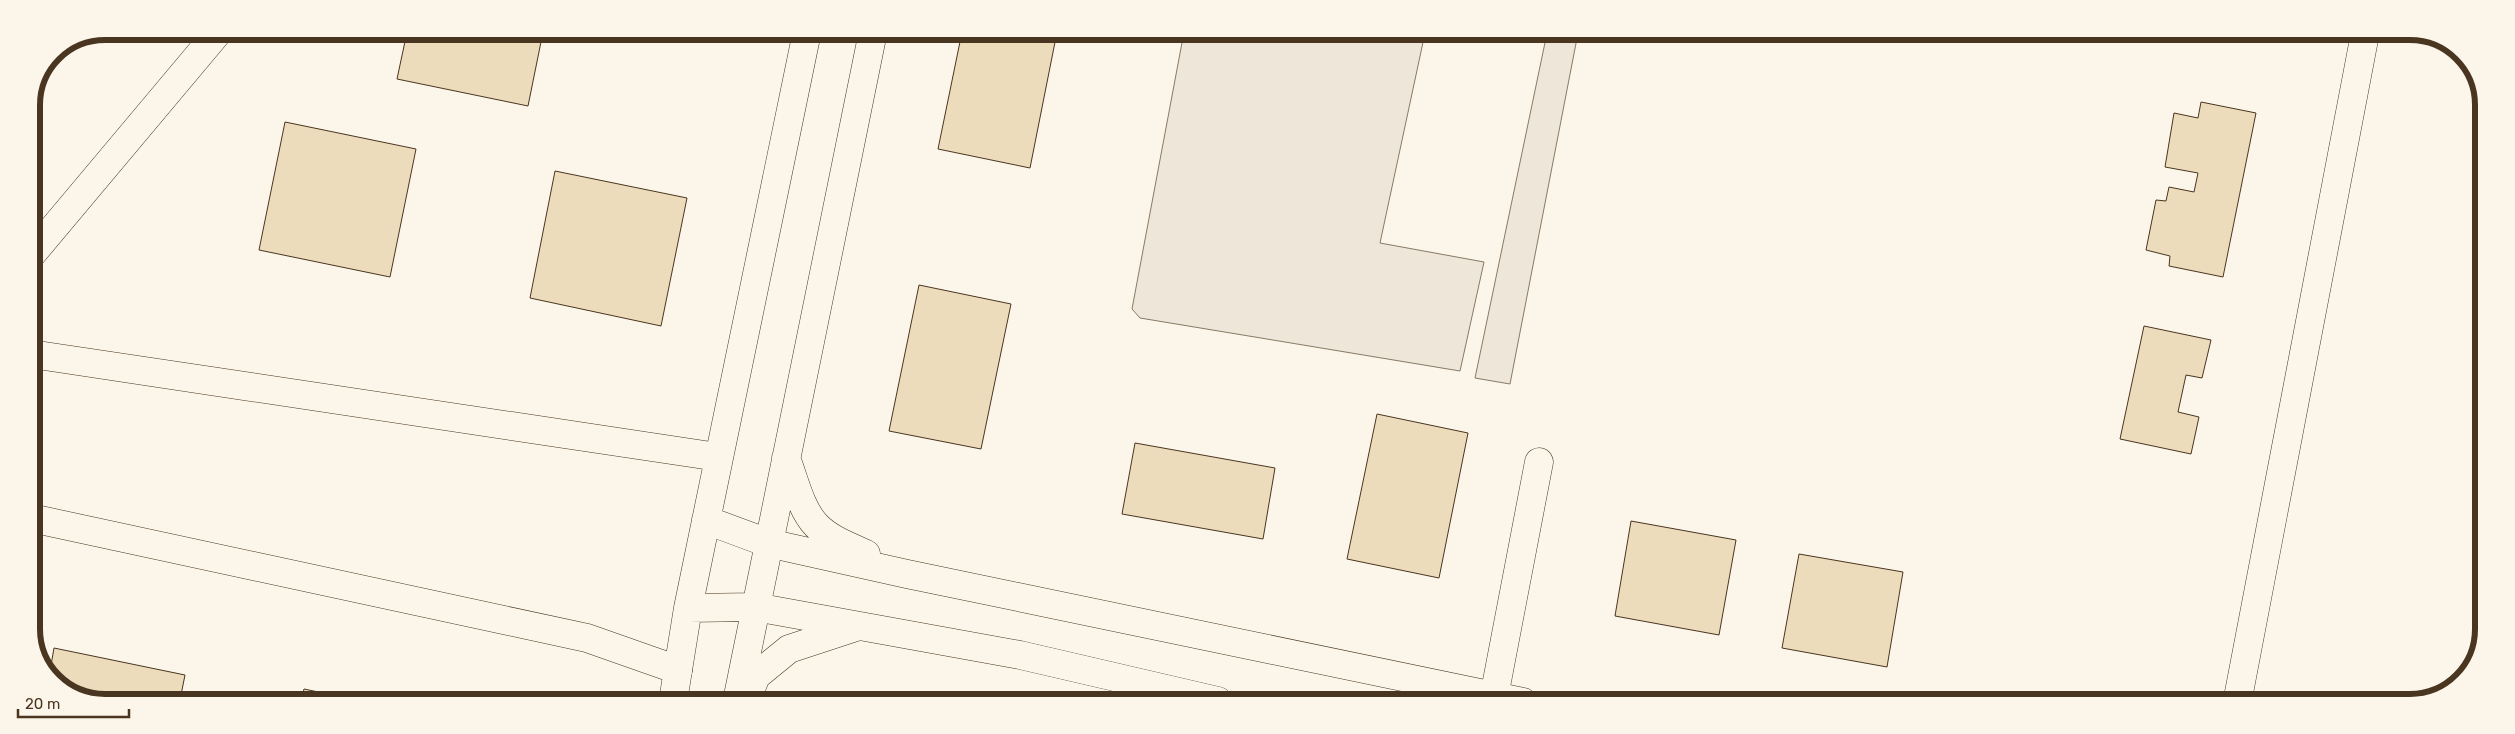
<svg xmlns="http://www.w3.org/2000/svg" width="2515" height="734" font-family="Rubik,sans-serif">
<style>
.green{fill:#ede6d9;stroke:#887966}
.building{fill:#ecdcbc;stroke:#4a3520}
.lines{fill:none;stroke-linecap:round;stroke-linejoin:round}
.minor-casing{stroke:#4a3520;stroke-width:29}
.major-casing{stroke:#4a3520;stroke-width:29}
.minor{stroke:#fbf6e9;stroke-width:28}
.major{stroke:#fbf6e9;stroke-width:28}
.rim{fill:none;stroke:#4a3520;stroke-width:6}
</style>
<rect width="100%" height="100%" fill="#fbf6e9"/>
<path class="green" d="M1184,32L1425,33L1380,243L1484,262L1460,371L1140,318L1132,309Z
M1547,33H1578L1510,384L1475,378Z"/>
<path class="building" d="M407,32H543L528,106L397,79Z
M962,32H1057L1030,168L938,149Z
M2201,102L2256,113L2223,277L2169,266L2170,256L2146,250L2156,200L2166,201L2169,187L2194,192L2198,173L2165,167L2174,113L2198,118Z
M285,122L416,149L390,277L259,250Z
M555,171L687,198L661,326L530,298Z
M919,285L1011,304L981,449L889,431Z
M2144,326L2211,340L2202,378L2186,375L2178,412L2199,417L2191,454L2120,439Z
M1377,414L1468,433L1439,578L1347,559Z
M1135,443L1275,468L1263,539L1122,514Z
M1631,521L1736,540L1719,635L1615,616Z
M1799,554L1903,572L1887,667L1782,648Z
M54,648L185,675L180,700H86L49,677Z
M304,689L362,701H301Z"/>
<g class="lines">
<g class="minor-casing">
<path id="minor" d="M31,255L219,31
M31,354L718,457
M31,518L587,638L678,670
M1493,702L1539,462
M2237,703L2365,34"/>
</g>
<g class="major-casing">
<path id="major" d="M786,458C794,478 800,508 816,525C829,539 849,546 866,554
M706,520L768,543L907,574L1523,702
M688,608L755,607L1020,655L1218,701
M673,701L688,608L807,32
M737,701L873,32
M746,701L756,676L789,649L856,627"/>
</g>
<use href="#minor" class="minor"/>
<use href="#major" class="major"/>
</g>
<path d="M0 0H2515V734H0ZM105 40H2410A65 65 0 0 1 2475 105V629A65 65 0 0 1 2410 694H105A65 65 0 0 1 40 629V105A65 65 0 0 1 105 40Z" fill="#fbf6e9" fill-rule="evenodd"/>
<path class="rim" d="M105 40H2410A65 65 0 0 1 2475 105V629A65 65 0 0 1 2410 694H105A65 65 0 0 1 40 629V105A65 65 0 0 1 105 40Z"/>
<path d="M18 709v8h111v-8" fill="none" stroke="#4a3520" stroke-width="2.5"/>
<text x="25" y="709" font-size="15" fill="#4a3520" stroke="#fbf6e9" stroke-width="4" paint-order="stroke">20 m</text>
</svg>
